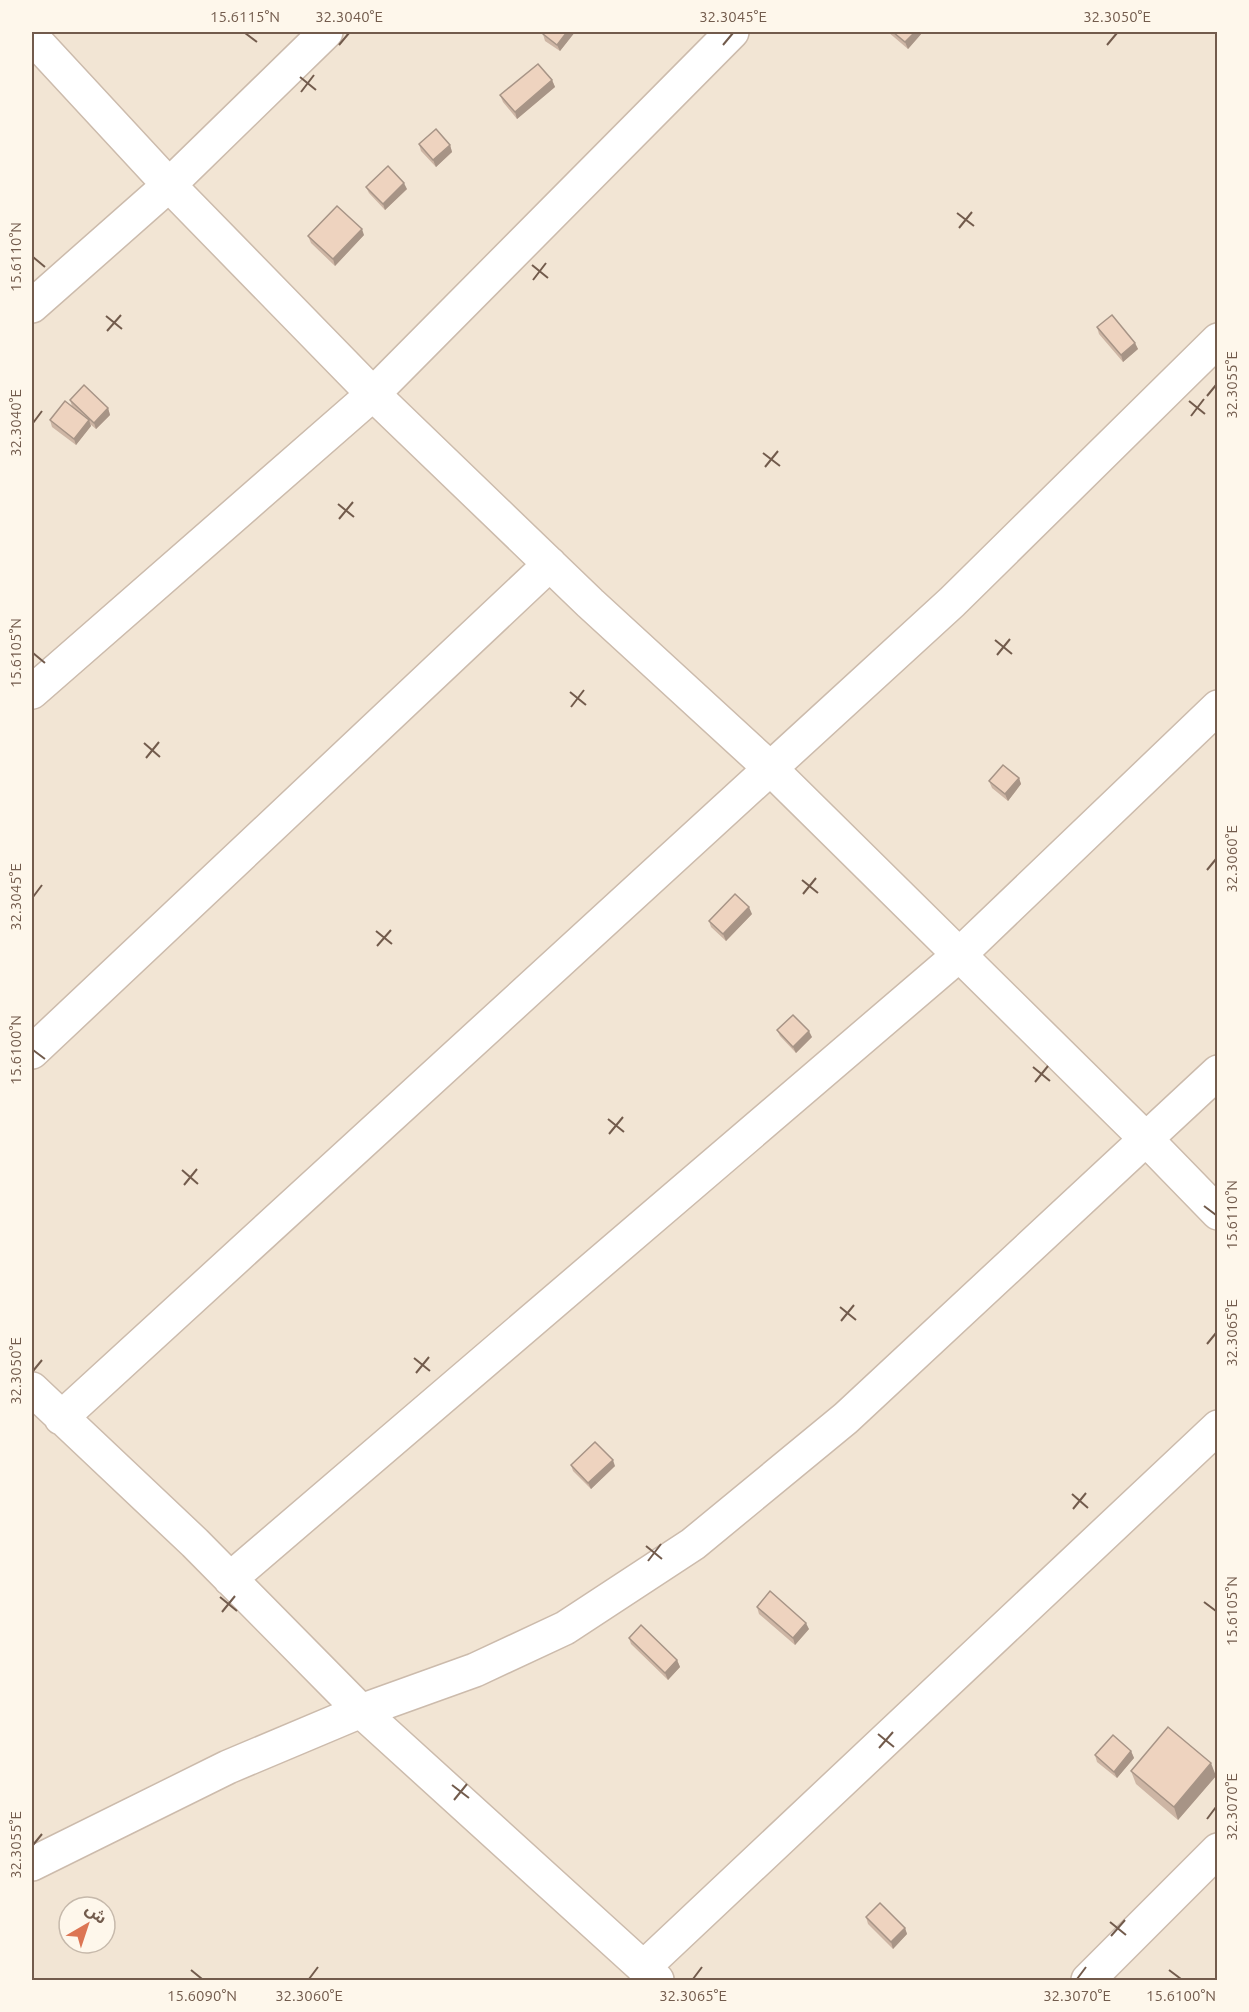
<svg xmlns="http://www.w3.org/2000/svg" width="1249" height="2012" font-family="Ubuntu,'Noto Sans Arabic',sans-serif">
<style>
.residential{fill:#f2e5d4;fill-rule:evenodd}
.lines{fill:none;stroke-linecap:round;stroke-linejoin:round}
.street-casing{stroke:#ccbbac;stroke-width:36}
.street{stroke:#fff;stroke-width:33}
.wall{fill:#cdb5a4}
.shaded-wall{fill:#a79486}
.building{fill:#eed3bf;stroke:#a79486;stroke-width:1.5}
.ticks{fill:none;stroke:#725b4c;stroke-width:2}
.neatline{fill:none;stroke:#725b4c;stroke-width:2}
.ticks-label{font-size:15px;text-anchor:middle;fill:#725b4c}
</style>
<rect width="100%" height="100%" fill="#fbf3e5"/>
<path class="residential" d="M32,32H1217V1980H32ZM69,1907H105V1943H69Z"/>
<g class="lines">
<g class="street-casing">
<path id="street" d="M32,37L169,185L373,394L590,603L772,770L1146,1139L1218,1213
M32,306L169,185L326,32
M32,692L373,394L732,32
M32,1052L550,564
M32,1389L195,1543L361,1711L657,1980
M61,1418L952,602L1218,340
M230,1579L959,955L1218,707
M32,1864L228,1767L361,1711L475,1670L565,1628L693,1544L846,1418L1218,1072
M643,1968L1218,1427
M1088,1980L1218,1850"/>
</g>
<use href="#street" class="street"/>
</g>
<path class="wall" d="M575,32L560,51L545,41L543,34Z
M888,32H922V33L908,49Z
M552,80L555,87L517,119L503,102L500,95Z
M419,144L450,145L452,152L436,167L421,151Z
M366,187L407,189L385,210L369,193Z
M364,235L335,266L311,243L308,236Z
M1097,327L1135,343L1138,349L1123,362L1099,334Z
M70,400L108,408L110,415L96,429L90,424L91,426L76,445L52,427L50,420L76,410L72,406Z
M1019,778L1021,784L1008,801L992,788L989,781Z
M752,914L726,941L711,927L709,921Z
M777,1030L812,1037L796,1053L780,1036Z
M571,1465L615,1466L591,1489L573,1471Z
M757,1607L809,1629L795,1645L759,1614Z
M629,1638L677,1660L680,1667L668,1680L631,1644Z
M1131,1751L1134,1758L1117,1778L1097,1762L1095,1755Z
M1131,1771L1216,1776L1178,1820L1136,1784Z
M866,1917L905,1928L907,1934L893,1949L868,1924Z"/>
<path class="shaded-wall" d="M567,32H575L560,51L557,45Z
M915,32H922V33L908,49L905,42Z
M552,80L555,87L517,119L515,112Z
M450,145L452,152L436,167L433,160Z
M404,183L407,189L385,210L383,204Z
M362,229L364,235L335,266L333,259Z
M1135,343L1138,349L1123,362L1121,355Z
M108,408L110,415L96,429L94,423Z
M89,420L91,426L76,445L74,439Z
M1019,778L1021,784L1008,801L1005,794Z
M749,907L752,914L726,941L723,934Z
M809,1031L812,1037L796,1053L793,1047Z
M613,1460L615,1466L591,1489L588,1483Z
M806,1623L809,1629L795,1645L793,1638Z
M677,1660L680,1667L668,1680L665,1673Z
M1131,1751L1134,1758L1117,1778L1114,1772Z
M1211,1763L1216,1776L1178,1820L1174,1807Z
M905,1928L907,1934L893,1949L891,1942Z"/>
<path class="building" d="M545,32H567L557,45L543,34Z
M893,32H915L905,42Z
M538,64L552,80L515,112L500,95Z
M436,129L450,145L433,160L419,144Z
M388,166L404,183L383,204L366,187Z
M337,206L362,229L333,259L308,236Z
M1112,315L1135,343L1121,355L1097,327Z
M84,385L108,408L94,423L70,400Z
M65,401L89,420L74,439L50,420Z
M1003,765L1019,778L1005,794L989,781Z
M735,894L749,907L723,934L709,921Z
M793,1015L809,1031L793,1047L777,1030Z
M595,1442L613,1460L588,1483L571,1465Z
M770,1591L806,1623L793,1638L757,1607Z
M641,1625L677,1660L665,1673L629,1638Z
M1168,1727L1211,1763L1174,1807L1131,1771Z
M1113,1735L1131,1751L1114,1772L1095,1755Z
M880,1903L905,1928L891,1942L866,1917Z"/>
<path class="ticks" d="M245,33L257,42M339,45L349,33M723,45L733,33M1107,45L1117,33M300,77L316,90M301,92L314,75M957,213L974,226M959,228L972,212M33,257L45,267M532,265L548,278M533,280L546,263M106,316L122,329M107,331L121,315M1207,396L1216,385M1189,401L1205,414M1191,416L1204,399M33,423L42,411M763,453L780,466M765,467L778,451M338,504L354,517M339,519L353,502M995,640L1012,654M33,653L45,663M997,655L1010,639M570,692L586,705M571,707L584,690M144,743L160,757M146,758L159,742M1207,870L1216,859M802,880L818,893M803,894L816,878M33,897L42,885M376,931L392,944M377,946L391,930M33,1050L45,1059M1033,1067L1050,1081M1035,1082L1048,1066M608,1119L624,1132M609,1134L623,1117M182,1170L198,1184M184,1185L197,1169M1204,1206L1216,1215M840,1307L856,1320M841,1321L854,1305M1207,1344L1216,1333M414,1358L430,1371M33,1371L42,1360M416,1373L429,1357M1072,1494L1088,1508M1073,1509L1086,1493M646,1546L662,1559M648,1561L661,1544M220,1597L237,1611M1204,1602L1216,1611M222,1612L235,1596M878,1734L894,1747M879,1748L893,1732M452,1785L469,1798M454,1800L467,1784M1207,1819L1216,1807M33,1845L42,1834M1110,1922L1126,1935M1111,1936L1125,1920M191,1970L202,1979M1169,1970L1181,1979M309,1979L318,1967M693,1979L702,1967M1077,1979L1086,1967"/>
<rect width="1249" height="2012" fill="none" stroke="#fef7eb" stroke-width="66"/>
<g transform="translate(87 1925) rotate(39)"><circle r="28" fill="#fef7eb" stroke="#c6b9ab" stroke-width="1.5"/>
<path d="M0-4.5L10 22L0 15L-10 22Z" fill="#dc7553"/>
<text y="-9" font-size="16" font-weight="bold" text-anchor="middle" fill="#725b4c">ش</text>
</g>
<rect x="33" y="33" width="1183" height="1946" class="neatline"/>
<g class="ticks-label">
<text x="245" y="22">15.6115°N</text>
<text x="349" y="22">32.3040°E</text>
<text x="733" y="22">32.3045°E</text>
<text x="1117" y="22">32.3050°E</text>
<text transform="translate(16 257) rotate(-90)" y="5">15.6110°N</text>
<text transform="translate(1232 385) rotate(-90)" y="5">32.3055°E</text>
<text transform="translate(16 423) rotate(-90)" y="5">32.3040°E</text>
<text transform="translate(16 653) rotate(-90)" y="5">15.6105°N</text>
<text transform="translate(1232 859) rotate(-90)" y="5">32.3060°E</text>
<text transform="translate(16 897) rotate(-90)" y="5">32.3045°E</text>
<text transform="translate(16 1050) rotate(-90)" y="5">15.6100°N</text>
<text transform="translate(1232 1215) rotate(-90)" y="5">15.6110°N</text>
<text transform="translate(1232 1333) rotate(-90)" y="5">32.3065°E</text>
<text transform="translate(16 1371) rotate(-90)" y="5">32.3050°E</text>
<text transform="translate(1232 1611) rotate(-90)" y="5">15.6105°N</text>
<text transform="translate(1232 1807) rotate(-90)" y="5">32.3070°E</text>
<text transform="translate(16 1845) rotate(-90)" y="5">32.3055°E</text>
<text x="202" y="2001">15.6090°N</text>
<text x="309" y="2001">32.3060°E</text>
<text x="693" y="2001">32.3065°E</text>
<text x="1077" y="2001">32.3070°E</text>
<text x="1181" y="2001">15.6100°N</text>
</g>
</svg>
